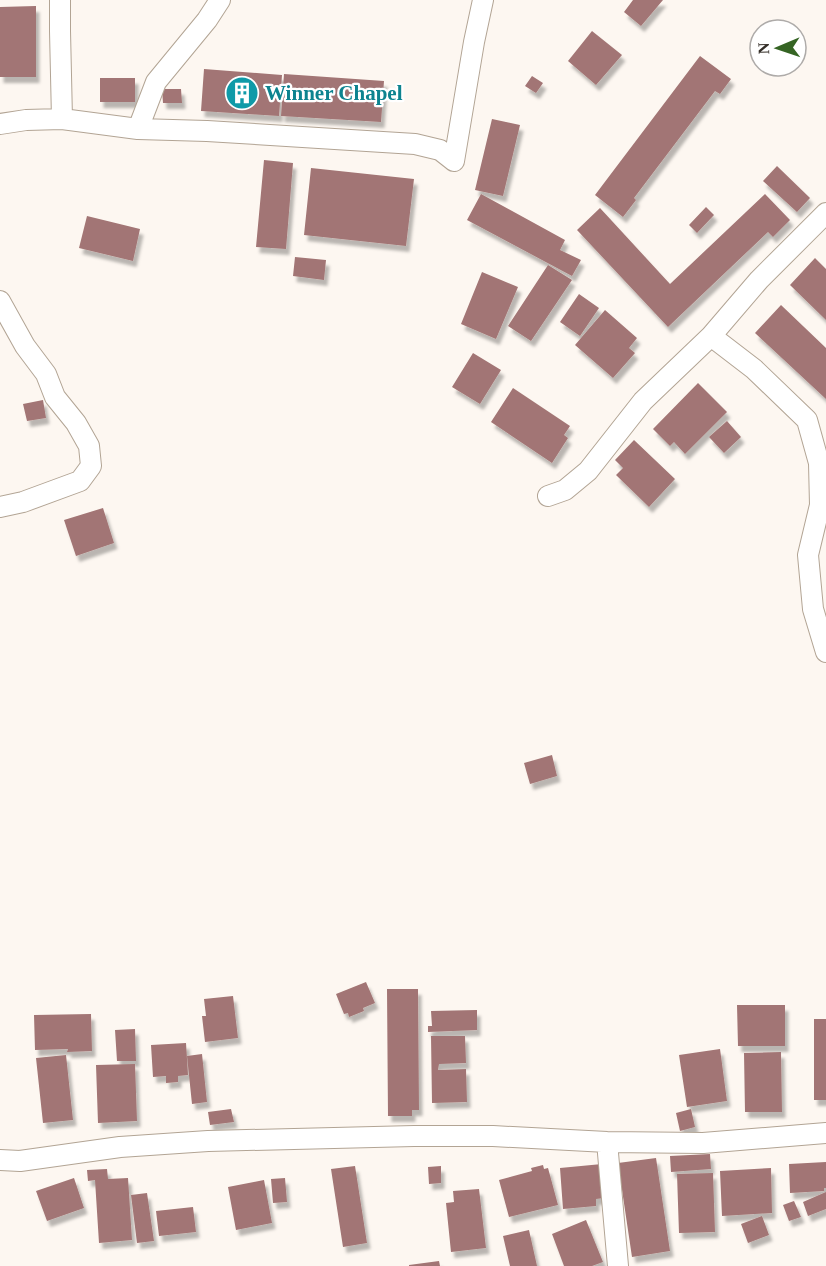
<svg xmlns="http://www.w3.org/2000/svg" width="826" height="1266" font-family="Georgia,serif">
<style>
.building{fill:#a27574;filter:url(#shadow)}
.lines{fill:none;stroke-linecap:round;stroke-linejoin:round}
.street-casing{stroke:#b2a494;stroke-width:22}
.street{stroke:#fff;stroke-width:20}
.labels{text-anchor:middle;stroke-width:4.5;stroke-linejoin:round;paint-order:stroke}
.culture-label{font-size:21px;font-weight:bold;fill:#0d838f;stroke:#fff;text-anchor:start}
</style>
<defs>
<filter id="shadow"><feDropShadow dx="3.5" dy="6" stdDeviation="1.5" flood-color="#0004"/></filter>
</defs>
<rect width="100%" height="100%" fill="#fdf7f1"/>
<path class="building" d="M633,0H663L641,26L624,12Z
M36,6V77H0V7Z
M592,31L622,55L596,85L568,61Z
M700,56L731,79L720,94L715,91L634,198L636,200L623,217L595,195Z
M204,69L282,75L279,116L201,111Z
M284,74L384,81L381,122L281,116Z
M532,76L543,83L536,93L525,86Z
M100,78H135V102H100Z
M162,89H181L182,103H163Z
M492,119L520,125L503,196L475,190Z
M264,160L293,163L286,249L256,247Z
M777,166L810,198L797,212L763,181Z
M311,168L414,179L406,246L304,235Z
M481,194L565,240L560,250L581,260L572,276L467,220Z
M765,194L790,220L773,237L768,232L668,327L577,230L600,208L670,284Z
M706,207L714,215L697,233L689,225Z
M87,216L140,229L133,261L79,248Z
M295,257L326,260L324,280L293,276Z
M815,258L826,269V320L790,285Z
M548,265L572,280L531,341L508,326Z
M482,272L518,287L496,339L461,324Z
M579,294L599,308L580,336L560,322Z
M781,305L826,348V399L755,333Z
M605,310L637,338L629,348L635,353L613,378L575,345Z
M473,353L501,370L480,404L452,387Z
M698,383L727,412L685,454L674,442L670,446L653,429Z
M513,388L570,426L564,435L568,438L552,463L491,422Z
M43,400L46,418L27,421L23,404Z
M727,421L741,437L724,453L709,437Z
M634,440L675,479L649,507L616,475L623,468L615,460Z
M103,508L114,543L76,556L64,520Z
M552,755L557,776L530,784L524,763Z
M366,982L375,1003L363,1008L364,1011L349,1017L348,1013L344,1014L336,994Z
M387,989H418L419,1110H412V1116H388Z
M233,996L238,1038L205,1042L202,1016H206L204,999Z
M737,1005H785V1046H738Z
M477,1010V1030L428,1032V1026H432L431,1011Z
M91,1014L92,1051L67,1052L68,1049L35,1050L34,1015Z
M814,1019H826V1100H814Z
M135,1029L136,1061H117L115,1030Z
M431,1036H465L466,1063L439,1064L438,1070L466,1069L467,1102L432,1103Z
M186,1043L188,1075L178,1076V1082L166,1083V1076L153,1077L151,1045Z
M720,1049L727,1101L687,1107L679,1055Z
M781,1052L782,1112H745L744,1053Z
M202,1054L207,1102L192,1104L187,1056Z
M66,1055L73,1120L43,1123L36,1058Z
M135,1064L137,1121L98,1123L96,1065Z
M231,1109L234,1122L210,1125L208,1112Z
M691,1109L695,1127L680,1131L676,1113Z
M710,1154L711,1169L671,1172L670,1156Z
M656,1158L670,1251L632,1257L618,1163Z
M826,1162V1188H824V1191L790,1193L789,1164Z
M602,1164L604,1198L596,1199V1206L563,1209L560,1168Z
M543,1165L544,1169L548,1168L558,1205L509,1217L499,1180L532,1171L531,1168Z
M355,1166L367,1243L343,1247L331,1169Z
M441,1166V1183L429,1184L428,1167Z
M771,1168L772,1213L722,1216L720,1171Z
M107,1169L108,1179L128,1178L132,1240L99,1243L95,1180L88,1181L87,1170Z
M713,1173L715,1232L679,1233L677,1174Z
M74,1178L84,1208L47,1221L36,1191Z
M285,1178L287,1202L273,1203L271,1179Z
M264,1180L272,1223L236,1230L228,1187Z
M479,1189L486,1248L451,1252L446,1203L454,1202L453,1191Z
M826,1192V1209L808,1216L803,1202Z
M147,1193L154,1241L137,1243L131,1195Z
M794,1201L801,1217L789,1221L783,1205Z
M193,1207L196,1232L159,1236L156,1211Z
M762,1216L769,1235L748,1243L741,1224Z
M586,1220L603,1262L592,1266H564L552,1234Z
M529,1230L537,1266H510L503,1236Z
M439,1261L440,1266H409V1265Z"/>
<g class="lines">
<g class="street-casing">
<path id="street" d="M60,0V31L62,119
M0,124L26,120L62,119L138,129L207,131L415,144L440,150L454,161
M138,129L156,82L207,20L220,0
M454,161L474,42L483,0
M0,301L25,346L46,374L55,397L76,423L89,446L91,466L80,481L23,502L0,507
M711,336L754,369L807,420L819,463L820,505L808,555L813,609L826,652
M548,496L565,490L588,471L643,401L711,336L759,280L826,213
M607,1142L618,1266
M0,1160L20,1161L120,1147L208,1141L414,1136H493L607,1142L703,1143L826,1133"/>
</g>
<use href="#street" class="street"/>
</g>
<defs>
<g id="building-disc" transform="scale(1.725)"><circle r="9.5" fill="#0f9aa8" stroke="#fff"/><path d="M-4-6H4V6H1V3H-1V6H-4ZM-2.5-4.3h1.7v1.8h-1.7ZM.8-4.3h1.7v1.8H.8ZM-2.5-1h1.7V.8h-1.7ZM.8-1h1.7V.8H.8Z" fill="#fff"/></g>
</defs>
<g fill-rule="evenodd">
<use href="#building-disc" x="242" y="93"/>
</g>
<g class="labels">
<g class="culture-label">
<text x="265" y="100">Winner Chapel</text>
</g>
</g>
<g transform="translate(778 48) rotate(268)"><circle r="28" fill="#ffffff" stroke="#aeaba9" stroke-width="1.5"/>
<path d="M0-4.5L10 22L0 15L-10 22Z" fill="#356423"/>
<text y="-9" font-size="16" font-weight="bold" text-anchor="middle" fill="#342e28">N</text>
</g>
</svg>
